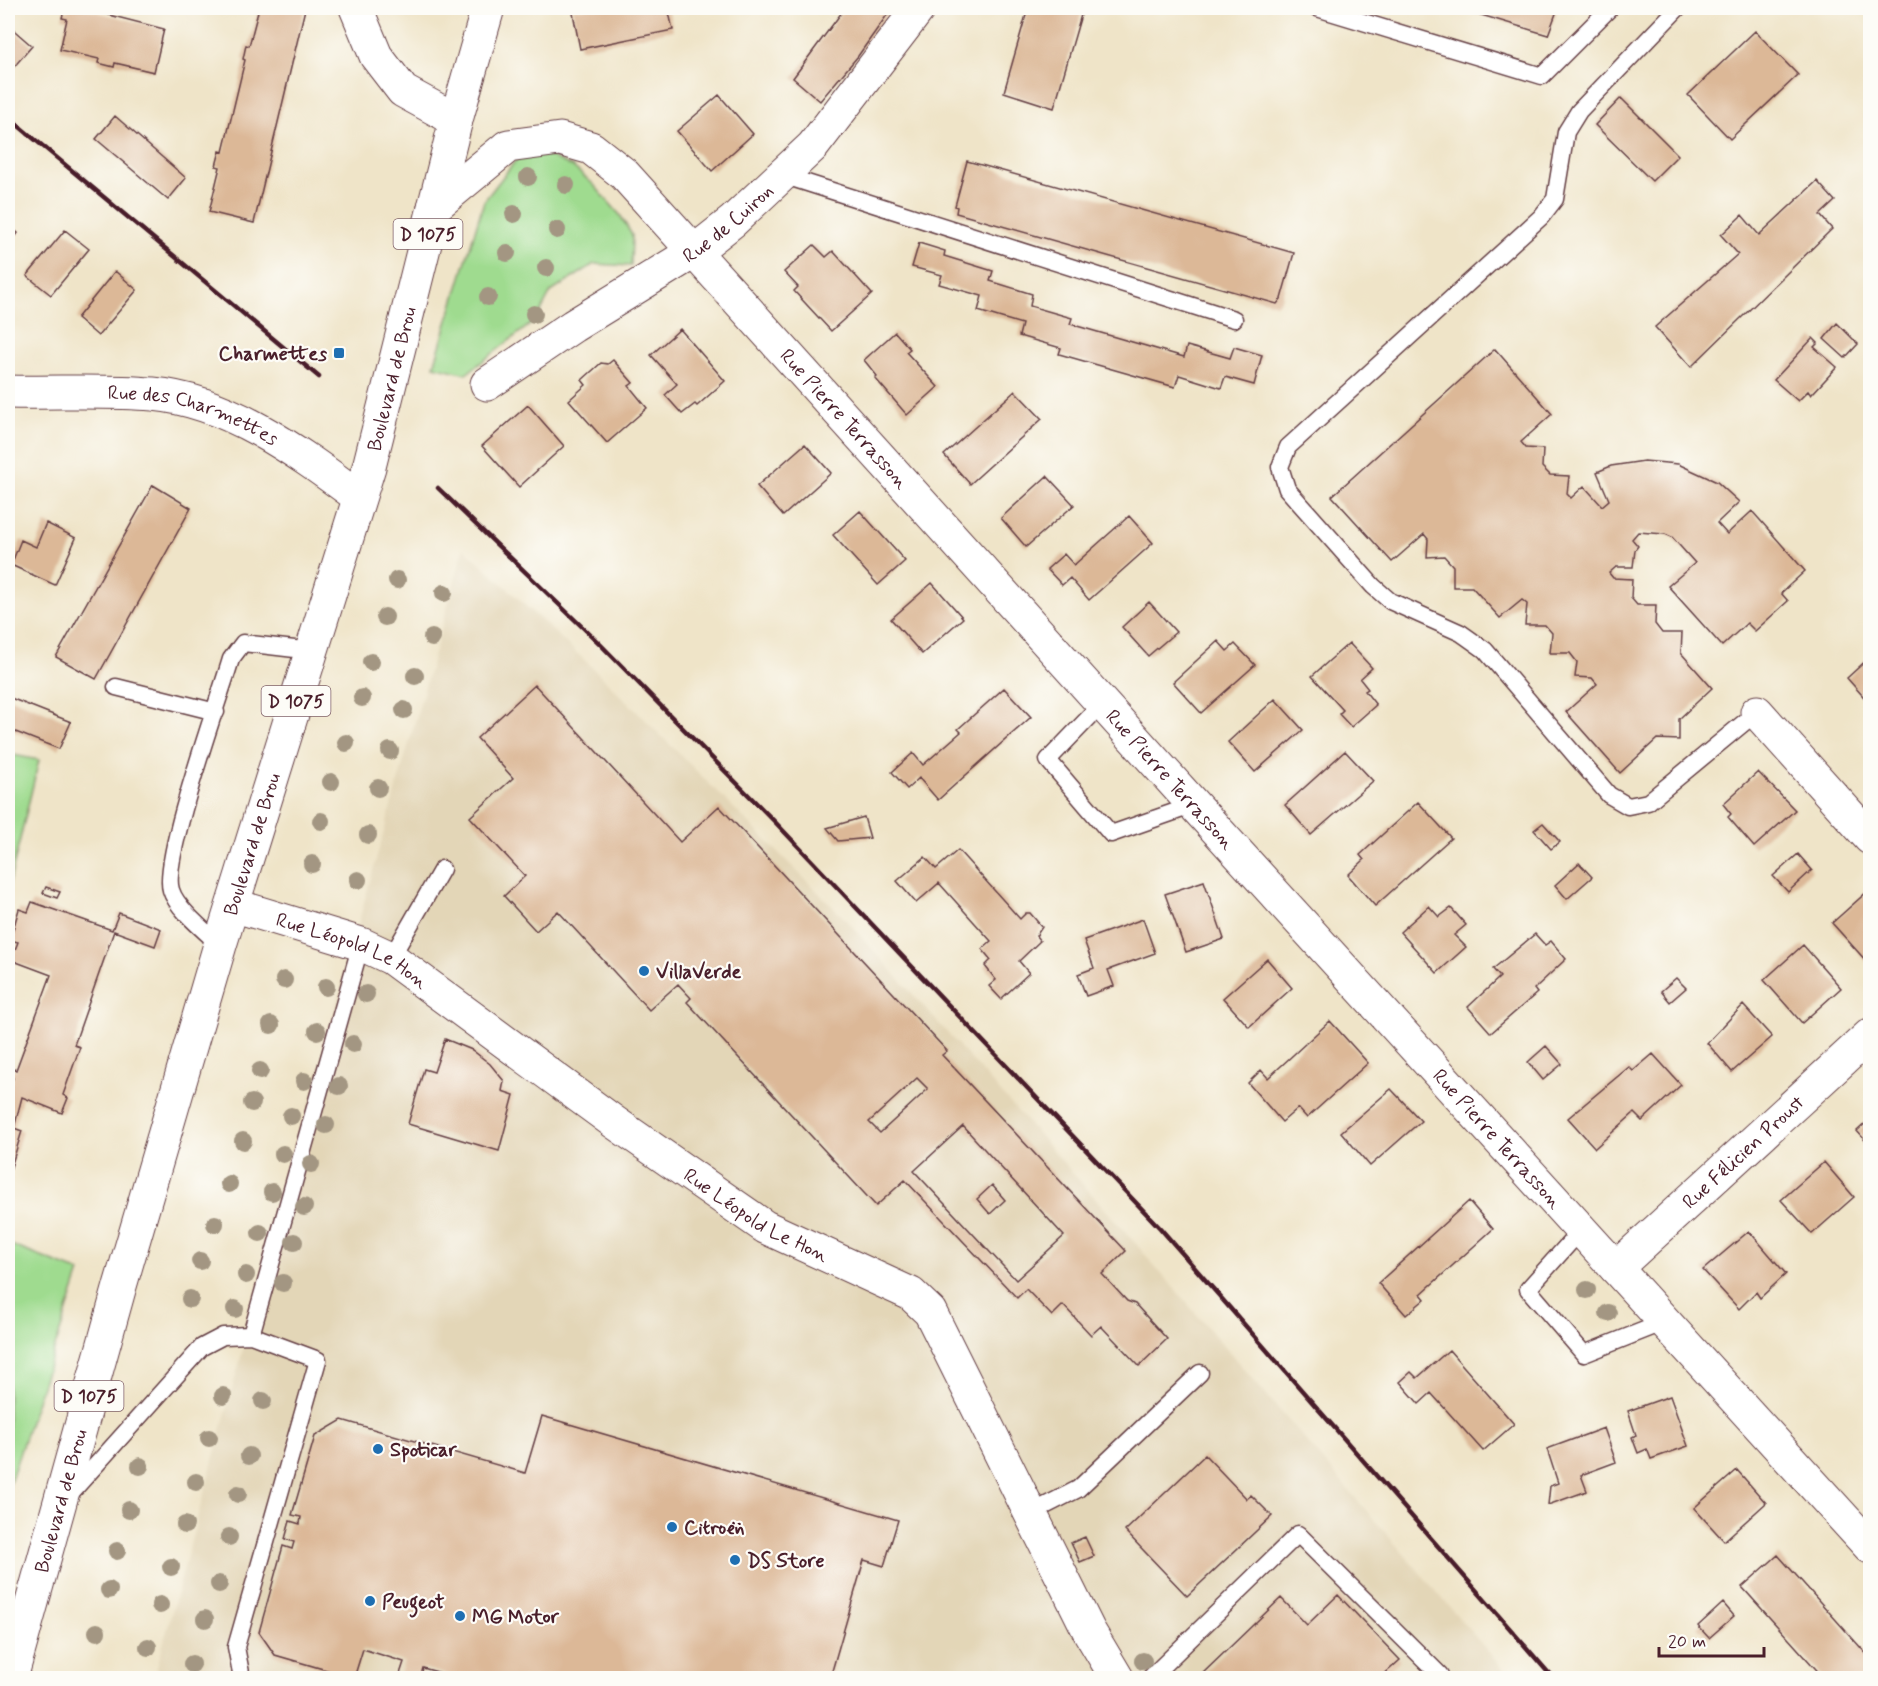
<svg xmlns="http://www.w3.org/2000/svg" width="1878" height="1686" font-family="Mynerve,sans-serif">
<style>
.built{fill:#e3d6b7}
.green{fill:#9fdb8f;stroke:#747d5d;stroke-width:1.5}
.building{fill:#dcb897;fill-rule:evenodd}
.lines{fill:none;stroke-linecap:round;stroke-linejoin:round}
.service-casing{stroke:#633d43;stroke-width:19}
.minor-casing{stroke:#633d43;stroke-width:35}
.primary-casing{stroke:#633d43;stroke-width:35}
.service{stroke:#fff;stroke-width:16}
.minor{stroke:#fff;stroke-width:33}
.primary{stroke:#fff;stroke-width:33}
.rail{stroke:#4a1f2b;stroke-width:4.5}
.tree{fill:#a39682}
.poi-dot{fill:#1f6fb2;stroke:#fdfcf7;stroke-width:2}
.labels{text-anchor:middle;stroke-width:4.5;stroke-linejoin:round;paint-order:stroke}
.shield{fill:#fdfcf7;stroke:#806168;stroke-width:1.5}
.shield-label{font-size:18px;font-weight:bold;fill:#4a1f2b}
.street-label{font-size:20px;fill:#4a1f2b;stroke:#fdfcf7}
.poi-label{font-size:20px;font-weight:bold;fill:#4a1f2b;stroke:#fdfcf7;text-anchor:start}
</style>
<rect width="100%" height="100%" fill="#fdfcf7"/>
<filter id="ink" filterUnits="userSpaceOnUse"><feTurbulence type="fractalNoise" baseFrequency=".0167" numOctaves="2"/><feDisplacementMap in="SourceGraphic" scale="12" xChannelSelector="R" yChannelSelector="G"/><feConvolveMatrix kernelMatrix="1 2 1 2 8 2 1 2 1" color-interpolation-filters="sRGB"/></filter>
<filter id="wash" filterUnits="userSpaceOnUse"><feTurbulence type="fractalNoise" baseFrequency=".008" numOctaves="4" result="noise"/><feDisplacementMap in="SourceGraphic" scale="24" xChannelSelector="R" yChannelSelector="G"/><feGaussianBlur stdDeviation="1.35" result="paint"/><feColorMatrix in="noise" values="0 0 0 0 0 0 0 0 0 0 0 0 0 0 0 0 0 1.4 0 .05"/><feComposite in="paint" operator="in"/></filter>
<g filter="url(#wash)">
<rect width="100%" height="100%" fill="#efe4c8"/>
<path class="built" d="M464,548L595,670L850,924L1129,1236L1511,1678H154L365,899Z"/>
<path class="green" d="M543,153L573,167L593,184L620,215L632,235L631,266L594,264L551,292L536,320L466,374L434,366L484,201L516,160Z
M8,754L39,760L8,889Z
M8,1244L80,1272L8,1488Z"/>
<g id="blocks">
<path class="building" d="M69,8H82L164,29L154,72L115,63L114,67L98,63L99,59L60,50L67,19L62,18L64,10L68,11Z
M259,8L305,9L254,223L209,212L220,167L216,166L220,151L223,152L245,60L243,59L246,45L249,46Z
M572,8H668L673,30L580,49Z
M845,8H892L858,56L820,101L793,78Z
M1028,8H1083L1054,108L1004,92Z
M1458,8H1558L1548,35Z
M8,25L32,46L12,69L8,65Z
M1755,31L1798,75L1730,139L1688,95Z
M719,95L753,134L712,171L677,131Z
M1621,98L1678,155L1652,181L1595,125Z
M115,116L186,178L168,200L96,139Z
M967,161L1294,253L1281,299L1277,304L956,213L957,207L955,206Z
M1817,181L1835,201L1820,215L1832,229L1691,367L1655,327L1738,254L1721,235L1742,215L1759,235Z
M8,224L18,233L8,246Z
M65,230L89,249L51,295L27,276Z
M919,243L945,251L944,256L993,271L990,281L1032,294L1030,306L1072,318L1070,324L1184,357L1187,346L1230,358L1234,347L1262,355L1254,385L1225,377L1221,388L1179,375L1175,387L1059,354L1061,348L1019,336L1022,324L978,311L982,296L939,284L942,275L912,267Z
M814,245L826,257L833,251L872,294L831,331L794,291L798,287L784,272Z
M115,271L137,290L98,336L77,318Z
M1837,323L1858,344L1845,358L1824,339Z
M680,329L725,381L697,406L695,404L682,414L665,395L677,384L651,355Z
M895,332L910,349L906,352L938,387L907,415L875,378L877,376L864,360Z
M1813,338L1818,343L1814,347L1837,367L1811,395L1808,391L1798,401L1774,380Z
M1495,349L1552,414L1521,442L1526,448L1543,449L1542,467L1550,475L1569,476L1567,494L1571,498L1584,486L1602,506L1609,500L1597,472L1611,466L1644,461L1678,464L1717,482L1739,502L1717,523L1727,534L1752,511L1805,571L1781,593L1788,601L1755,631L1747,623L1722,646L1668,586L1695,563L1672,537L1665,534L1638,532L1632,539L1638,546L1635,550L1633,567H1616L1609,573L1613,578L1632,579L1631,598L1637,605H1656L1655,624L1662,633H1682L1681,653L1712,688L1679,719V740L1657,739L1620,773L1566,712L1597,684L1592,678L1575,677L1577,662L1570,653H1550L1552,633L1545,625H1525L1527,604L1522,600L1500,618L1472,587H1453V566L1444,556L1427,557L1428,539L1424,534L1392,562L1332,496Z
M613,360L633,383L629,386L647,408L607,443L569,400L586,385L582,380L601,363L608,364Z
M1015,391L1042,419L970,484L944,455Z
M528,405L564,446L519,487L482,446Z
M805,444L831,473L783,516L757,486Z
M1047,476L1074,505L1026,547L1001,518Z
M153,485L191,508L96,679L56,657Z
M860,511L905,561L878,585L833,535Z
M1129,516L1153,543L1089,600L1070,578L1062,585L1047,569L1064,554L1074,565Z
M46,523L76,538L55,585L11,565L21,540L36,547Z
M932,583L963,618L922,654L891,619Z
M1149,602L1176,632L1148,656L1122,627Z
M1218,641L1227,651L1235,644L1255,665L1201,713L1173,682Z
M1349,643L1372,668L1360,679L1368,689L1365,691L1376,705L1351,727L1339,714L1343,710L1312,676Z
M1870,657V704L1847,678Z
M535,685L680,842L719,806L947,1051L942,1055L1126,1251L1102,1274L1127,1301L1135,1304L1167,1339L1139,1366L1101,1326L1091,1335L1063,1305L1052,1316L1026,1289L1017,1298L905,1180L876,1206L687,1002L691,998L678,984L649,1010L558,911L536,931L504,896L525,876L470,817L513,778L477,738ZM917,1078L928,1089L880,1133L869,1122ZM963,1126L1064,1236L1016,1280L914,1171Z
M1004,688L1031,717L938,800L919,778L907,789L892,772L913,753L923,765L961,732L958,729Z
M8,697L71,722L59,749L8,729Z
M1275,699L1303,730L1255,772L1228,742Z
M1345,751L1373,781L1311,835L1285,805Z
M1758,772L1795,810L1754,847L1728,817L1731,814L1723,804Z
M1418,802L1451,838L1375,906L1348,875L1364,860L1360,855Z
M864,817L870,838L838,841L827,828Z
M1543,823L1560,842L1551,849L1534,830Z
M958,850L1020,919L1026,913H1030L1042,927L1036,936L1040,941L1019,961L1029,973L1001,999L989,986L996,980L985,966L991,960L982,949L991,941L939,883L916,903L897,881L925,857L936,869Z
M1798,854L1812,870L1788,892L1773,876Z
M1579,863L1592,877L1567,899L1555,885Z
M1204,881L1224,939L1186,952L1165,894Z
M46,887L60,892L57,898L43,893Z
M1868,891L1870,894V960L1868,963L1832,923Z
M32,902L112,930L119,913L161,929L155,946L114,931L74,1045L80,1047L63,1095L68,1098L62,1113L22,1097L14,1128L22,1131L8,1177V1095L13,1078L8,1076V1067L16,1070L51,975L11,960L18,942L10,940L19,909L28,912Z
M1429,906L1439,917L1451,908L1466,925L1454,935L1466,947L1437,973L1400,932Z
M1143,919L1155,953L1108,970L1114,986L1086,996L1078,974L1094,968L1084,940Z
M1535,934L1545,945L1551,941L1566,959L1534,989L1537,993L1491,1033L1468,1007L1500,977L1493,969Z
M1803,945L1841,988L1802,1023L1764,980Z
M1267,959L1292,988L1249,1027L1223,998Z
M1676,978L1686,988L1670,1002L1661,991Z
M1743,1005L1772,1037L1732,1072L1707,1043Z
M1330,1021L1368,1063L1307,1118L1298,1108L1282,1122L1248,1083L1261,1070L1268,1078Z
M445,1039L472,1050L490,1064L504,1081L502,1091L514,1095L499,1151L408,1124L424,1069L434,1072Z
M1546,1046L1562,1064L1543,1080L1528,1062Z
M1653,1054L1681,1085L1642,1121L1634,1113L1595,1148L1568,1118L1629,1067L1633,1071Z
M1391,1089L1421,1121L1370,1166L1341,1132Z
M1870,1119V1146L1857,1131Z
M1824,1162L1854,1197L1812,1234L1781,1200Z
M992,1185L1005,1200L990,1214L977,1199Z
M1469,1201L1493,1229L1421,1294L1425,1299L1406,1315L1378,1283Z
M1749,1231L1786,1274L1760,1298L1756,1292L1739,1309L1703,1270Z
M1449,1350L1514,1424L1483,1451L1431,1393L1419,1404L1400,1382L1411,1372L1417,1378Z
M1670,1396L1688,1446L1651,1459L1647,1449L1638,1453L1632,1437L1636,1435L1628,1411Z
M542,1416L898,1520L884,1566L864,1560L830,1678H459L423,1668L420,1678H404L399,1677L404,1662L363,1649L354,1678L275,1655L259,1632L283,1546L292,1549L294,1542L285,1539L290,1521L300,1524L301,1517L292,1515L315,1436L342,1420L525,1473Z
M1604,1428L1616,1462L1581,1475L1587,1491L1548,1505L1550,1486L1558,1483L1547,1449Z
M1205,1455L1247,1499L1251,1495L1272,1516L1187,1596L1125,1531Z
M1737,1470L1766,1503L1724,1541L1694,1508Z
M1085,1537L1094,1556L1080,1562L1071,1543Z
M1778,1555L1870,1658V1678H1824L1742,1587Z
M1338,1595L1400,1660L1380,1678H1206L1202,1674L1281,1598L1307,1625Z
M1723,1603L1734,1616L1709,1638L1698,1626Z"/>
</g>
</g>
<g filter="url(#ink)">
<use href="#blocks" fill-opacity="0" stroke="#633d43" stroke-width="1.5"/>
<g class="lines">
<g class="service-casing">
<path id="service" d="M1317,8L1542,76L1610,8
M1678,8L1579,111L1566,132L1555,199L1541,217L1288,447L1280,467L1287,489L1373,586L1390,601L1461,633L1485,650L1609,795L1628,806L1648,802L1757,712
M782,175L1234,319
M116,687L216,712
M1102,704L1048,760L1111,834L1194,805
M220,945C206,932 176,908 171,890C161,860 219,700 231,659L243,643L312,651
M391,958L442,869
M1582,1229L1528,1289L1584,1354L1665,1322
M251,1335L361,944
M69,1495L202,1347L223,1336L251,1335L318,1360L236,1647L242,1678
M1029,1514L1078,1489L1200,1373
M1150,1678L1298,1534L1440,1675L1436,1678"/>
</g>
<g class="minor-casing">
<g id="minor">
<path d="M356,8L376,56L403,91L456,120"/>
<path id="s1" d="M434,207L508,146L560,139L591,148L624,174L1194,805L1870,1547"/>
<path id="s2" d="M487,384L573,326L695,251L733,221L813,146L919,8"/>
<path id="s3" d="M8,392C56,393 105,390 153,394C230,401 299,453 359,497"/>
<path d="M1757,712L1870,838"/>
<path id="s4" d="M233,905L361,944L391,958L614,1122L765,1227L911,1294L930,1312L1089,1631L1117,1678"/>
<path id="s5" d="M1616,1268L1870,1035"/>
</g>
</g>
<g class="primary-casing">
<g id="primary">
<path id="s6" d="M11,1678L120,1286L220,945L369,467L456,120L488,8"/>
</g>
</g>
<use href="#service" class="service"/>
<use href="#minor" class="minor"/>
<use href="#primary" class="primary"/>
<path class="rail" d="M8,117L319,377
M438,488L600,644L776,823L1160,1228L1553,1678"/>
</g>
<g class="tree">
<circle cx="528" cy="177" r="9"/>
<circle cx="566" cy="185" r="9"/>
<circle cx="514" cy="214" r="9"/>
<circle cx="557" cy="230" r="9"/>
<circle cx="507" cy="253" r="9"/>
<circle cx="546" cy="268" r="9"/>
<circle cx="488" cy="297" r="9"/>
<circle cx="534" cy="314" r="9"/>
<circle cx="397" cy="580" r="9"/>
<circle cx="444" cy="593" r="9"/>
<circle cx="385" cy="617" r="9"/>
<circle cx="432" cy="638" r="9"/>
<circle cx="371" cy="662" r="9"/>
<circle cx="415" cy="676" r="9"/>
<circle cx="362" cy="698" r="9"/>
<circle cx="404" cy="710" r="9"/>
<circle cx="346" cy="743" r="9"/>
<circle cx="390" cy="751" r="9"/>
<circle cx="331" cy="782" r="9"/>
<circle cx="378" cy="788" r="9"/>
<circle cx="321" cy="821" r="9"/>
<circle cx="368" cy="835" r="9"/>
<circle cx="312" cy="864" r="9"/>
<circle cx="358" cy="880" r="9"/>
<circle cx="284" cy="980" r="9"/>
<circle cx="326" cy="987" r="9"/>
<circle cx="366" cy="994" r="9"/>
<circle cx="271" cy="1025" r="9"/>
<circle cx="317" cy="1031" r="9"/>
<circle cx="353" cy="1044" r="9"/>
<circle cx="260" cy="1071" r="9"/>
<circle cx="304" cy="1081" r="9"/>
<circle cx="339" cy="1086" r="9"/>
<circle cx="252" cy="1103" r="9"/>
<circle cx="291" cy="1116" r="9"/>
<circle cx="326" cy="1125" r="9"/>
<circle cx="243" cy="1141" r="9"/>
<circle cx="283" cy="1154" r="9"/>
<circle cx="311" cy="1164" r="9"/>
<circle cx="229" cy="1184" r="9"/>
<circle cx="272" cy="1192" r="9"/>
<circle cx="304" cy="1207" r="9"/>
<circle cx="215" cy="1224" r="9"/>
<circle cx="260" cy="1233" r="9"/>
<circle cx="294" cy="1242" r="9"/>
<circle cx="200" cy="1261" r="9"/>
<circle cx="246" cy="1275" r="9"/>
<circle cx="283" cy="1283" r="9"/>
<circle cx="1587" cy="1290" r="9"/>
<circle cx="190" cy="1299" r="9"/>
<circle cx="235" cy="1309" r="9"/>
<circle cx="1608" cy="1313" r="9"/>
<circle cx="223" cy="1396" r="9"/>
<circle cx="263" cy="1401" r="9"/>
<circle cx="209" cy="1438" r="9"/>
<circle cx="249" cy="1456" r="9"/>
<circle cx="140" cy="1466" r="9"/>
<circle cx="196" cy="1482" r="9"/>
<circle cx="238" cy="1494" r="9"/>
<circle cx="129" cy="1510" r="9"/>
<circle cx="185" cy="1525" r="9"/>
<circle cx="229" cy="1537" r="9"/>
<circle cx="117" cy="1551" r="9"/>
<circle cx="171" cy="1567" r="9"/>
<circle cx="219" cy="1584" r="9"/>
<circle cx="109" cy="1590" r="9"/>
<circle cx="160" cy="1605" r="9"/>
<circle cx="205" cy="1619" r="9"/>
<circle cx="97" cy="1632" r="9"/>
<circle cx="148" cy="1647" r="9"/>
<circle cx="1143" cy="1661" r="9"/>
<circle cx="192" cy="1664" r="9"/>
</g>
</g>
<g class="poi-dot">
<rect x="333" y="347" width="12" height="12" rx="3"/>
<circle cx="644" cy="971" r="6"/>
<circle cx="378" cy="1449" r="6"/>
<circle cx="672" cy="1527" r="6"/>
<circle cx="735" cy="1560" r="6"/>
<circle cx="370" cy="1601" r="6"/>
<circle cx="460" cy="1616" r="6"/>
</g>
<g class="labels">
<g class="shield">
<rect x="393.5" y="219" width="69" height="30" rx="4.5"/>
<rect x="261.5" y="686" width="69" height="30" rx="4.5"/>
<rect x="54.5" y="1381" width="69" height="30" rx="4.5"/>
</g>
<g class="shield-label">
<text x="428" y="240">D 1075</text>
<text x="296" y="707">D 1075</text>
<text x="89" y="1402">D 1075</text>
</g>
<g class="street-label">
<text dy="7" stroke="none"><textPath href="#s2" startOffset="290">Rue de Cuiron</textPath></text>
<text dy="7" stroke="none"><textPath href="#s6" startOffset="1354">Boulevard de Brou</textPath></text>
<text dy="7" stroke="none"><textPath href="#s3" startOffset="189">Rue des Charmettes</textPath></text>
<text dy="7" stroke="none"><textPath href="#s1" startOffset="552">Rue Pierre Terrasson</textPath></text>
<text dy="7" stroke="none"><textPath href="#s1" startOffset="1038">Rue Pierre Terrasson</textPath></text>
<text dy="7" stroke="none"><textPath href="#s6" startOffset="868">Boulevard de Brou</textPath></text>
<text dy="7" stroke="none"><textPath href="#s4" startOffset="128">Rue Léopold Le Hon</textPath></text>
<text dy="7" stroke="none"><textPath href="#s1" startOffset="1524">Rue Pierre Terrasson</textPath></text>
<text dy="7" stroke="none"><textPath href="#s5" startOffset="172">Rue Félicien Proust</textPath></text>
<text dy="7" stroke="none"><textPath href="#s4" startOffset="614">Rue Léopold Le Hon</textPath></text>
<text dy="7" stroke="none"><textPath href="#s6" startOffset="184">Boulevard de Brou</textPath></text>
</g>
<g class="poi-label">
<text x="327" y="360" text-anchor="end">Charmettes</text>
<text x="656" y="978">VillaVerde</text>
<text x="390" y="1456">Spoticar</text>
<text x="684" y="1534">Citroën</text>
<text x="747" y="1567">DS Store</text>
<text x="382" y="1608">Peugeot</text>
<text x="472" y="1623">MG Motor</text>
</g>
</g>
<rect width="1878" height="1686" fill="none" stroke="#fdfcf7" stroke-width="30"/>
<path d="M1659 1647v9h105v-9" fill="none" stroke="#4a1f2b" stroke-width="3"/>
<text x="1668" y="1647" font-size="18" fill="#4a1f2b" stroke="#fdfcf7" stroke-width="4.5" paint-order="stroke">20 m</text>
</svg>
